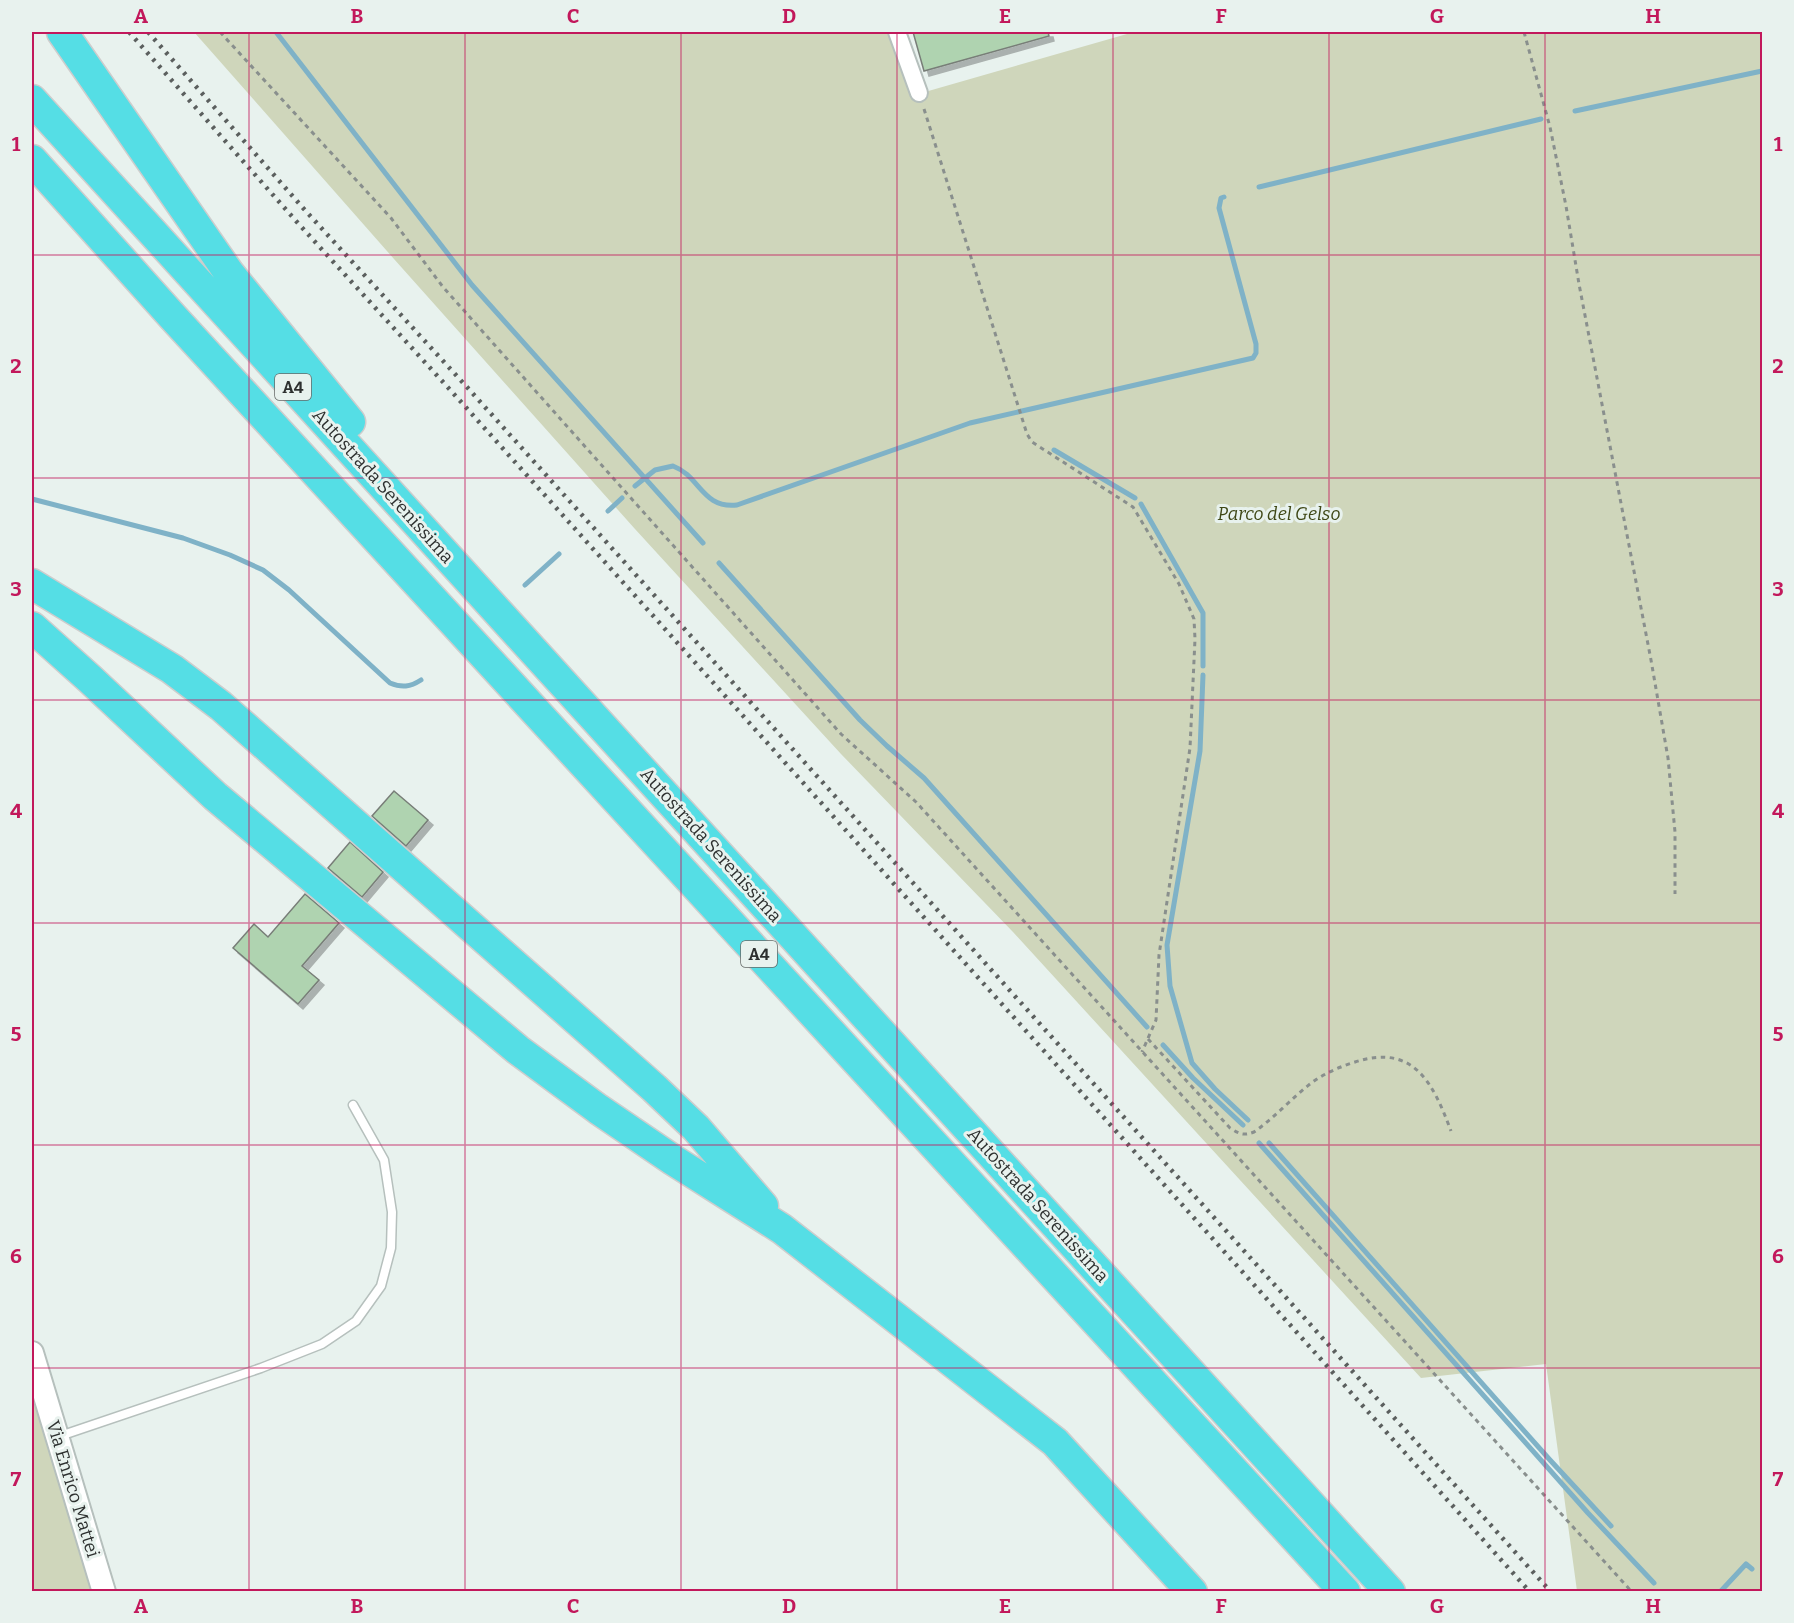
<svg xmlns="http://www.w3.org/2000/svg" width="1794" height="1623" font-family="Bitter,serif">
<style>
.green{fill:#cfd6bb}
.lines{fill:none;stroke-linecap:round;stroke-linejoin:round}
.stream{stroke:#7fb2c7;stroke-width:5}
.building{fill:#afd3b0;stroke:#787e78;stroke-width:1.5;filter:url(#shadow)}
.lane-casing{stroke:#b6c0bd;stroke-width:11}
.street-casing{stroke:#b6c0bd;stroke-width:20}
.secondary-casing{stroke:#b6c0bd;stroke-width:26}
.highway-casing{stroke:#cdcdcd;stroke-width:33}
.path{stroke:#898f8d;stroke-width:3;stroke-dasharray:4.5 4.5;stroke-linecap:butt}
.lane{stroke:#fff;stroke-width:8}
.street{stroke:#fff;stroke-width:16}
.secondary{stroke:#fff;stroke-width:22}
.highway{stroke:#55dee5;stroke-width:30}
.rail{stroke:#5b5f5e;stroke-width:4.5;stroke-dasharray:3 6;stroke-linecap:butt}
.grid{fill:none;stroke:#c2185b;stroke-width:1.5;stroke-opacity:0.55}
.labels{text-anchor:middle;stroke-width:6;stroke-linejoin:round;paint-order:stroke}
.shield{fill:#e8f2ee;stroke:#656a68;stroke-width:1.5}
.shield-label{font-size:16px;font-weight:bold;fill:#2d302f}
.street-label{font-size:18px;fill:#2d302f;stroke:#e8f2ee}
.park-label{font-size:18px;font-style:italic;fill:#3e4715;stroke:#e8f2ee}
.neatline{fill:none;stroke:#c2185b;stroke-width:2}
.grid-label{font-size:20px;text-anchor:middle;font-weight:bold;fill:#c2185b}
</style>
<defs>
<filter id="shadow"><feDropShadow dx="5" dy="5" stdDeviation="0" flood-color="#0004"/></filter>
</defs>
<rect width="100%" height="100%" fill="#e8f2ee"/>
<path class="green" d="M194,32H889L911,96L1134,32H1762V1591H1577L1546,1364L1421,1378L1013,932L841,754L635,529L394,259Z
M32,1394L93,1591H32Z"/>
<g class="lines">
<path class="stream" d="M276,32L472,285L703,543
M1575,111L1762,71
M1259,187L1541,119
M1054,450L1135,498
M635,486L655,470L673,466C700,476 702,509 737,505L970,423L1253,358L1256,353V344L1219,208L1221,198L1224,197
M32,499L183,538L230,555L263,570L289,590L390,683C402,688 410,687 421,680
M1141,504L1203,613V666
M608,511L622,498
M719,563L860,720L887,746L924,778L1147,1027
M525,585L559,554
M1203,675L1200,751L1167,945L1170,986L1192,1063L1215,1089L1248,1120
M1163,1045L1193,1078L1243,1125
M1259,1143L1588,1513L1654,1583
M1269,1143L1550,1460L1611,1526
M1720,1592L1746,1564L1752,1569"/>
</g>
<path class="building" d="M913,32H1048L1049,36L924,71Z
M394,791L428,820L406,846L372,816Z
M350,842L383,872L362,897L328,868Z
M305,894L339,923L302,966L319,980L298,1004L233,948L254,924L268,937Z"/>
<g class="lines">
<g class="lane-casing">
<path id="lane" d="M57,1437L261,1368L322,1344L356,1321L381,1286L391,1248L392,1212L384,1160L353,1105"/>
</g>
<g class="street-casing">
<path id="street" d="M897,32L919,93"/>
</g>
<g class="secondary-casing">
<path id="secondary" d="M32,1353L104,1592"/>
</g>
<g class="highway-casing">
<path id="highway" d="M62,32L229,273L350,422
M32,100L1390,1592
M32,160L172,316L1345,1592
M32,584L172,669L221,706L654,1088L696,1128L763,1206
M32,627L90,679L215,796L518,1050L598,1109L673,1160L782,1229L1055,1442L1192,1592"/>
</g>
<path class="path" d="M220,32L391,218L443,287L841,734L916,802L1632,1592
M1524,32L1550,127L1566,206L1579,284L1651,660L1668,758L1675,832V894
M924,109L1027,434L1032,442L1133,507L1179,584L1194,619L1195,639L1190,748L1159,955L1156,1020L1142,1052
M1148,1039L1230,1128C1239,1134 1244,1136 1254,1132C1274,1118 1291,1099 1310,1084C1323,1074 1339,1067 1355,1062C1414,1043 1433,1083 1451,1131"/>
<use href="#lane" class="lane"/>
<use href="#street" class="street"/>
<use href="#secondary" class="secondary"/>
<use href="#highway" class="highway"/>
<path class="rail" d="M129,32L296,221L453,393L1530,1592
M148,32L303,208L466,386L1551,1592"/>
</g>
<path class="grid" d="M249,32V1592M465,32V1592M681,32V1592M897,32V1592M1113,32V1592M1329,32V1592M1545,32V1592M32,255H1762M32,478H1762M32,700H1762M32,923H1762M32,1145H1762M32,1368H1762"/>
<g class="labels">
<g class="shield">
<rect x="275" y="374" width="36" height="26" rx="4.5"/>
<rect x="741" y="941" width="36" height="26" rx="4.5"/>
</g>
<g class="shield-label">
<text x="293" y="393">A4</text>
<text x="759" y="960">A4</text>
</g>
<g class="street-label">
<text transform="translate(383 486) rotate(48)" y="6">Autostrada Serenissima</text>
<text transform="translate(711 845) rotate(48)" y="6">Autostrada Serenissima</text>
<text transform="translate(1038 1205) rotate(48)" y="6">Autostrada Serenissima</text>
<text transform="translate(73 1489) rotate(73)" y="6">Via Enrico Mattei</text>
</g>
<g class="park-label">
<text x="1279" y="520">Parco del Gelso</text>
</g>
</g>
<rect width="1794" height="1623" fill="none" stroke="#e8f2ee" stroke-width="66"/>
<rect x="33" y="33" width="1728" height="1557" class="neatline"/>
<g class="grid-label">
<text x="141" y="23">A</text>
<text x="357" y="23">B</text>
<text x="573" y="23">C</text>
<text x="789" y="23">D</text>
<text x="1005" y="23">E</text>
<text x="1221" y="23">F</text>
<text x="1437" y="23">G</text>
<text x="1653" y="23">H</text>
<text x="16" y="151">1</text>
<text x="1778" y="151">1</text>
<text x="16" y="373">2</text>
<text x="1778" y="373">2</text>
<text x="16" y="596">3</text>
<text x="1778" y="596">3</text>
<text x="16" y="818">4</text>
<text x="1778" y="818">4</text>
<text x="16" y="1041">5</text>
<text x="1778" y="1041">5</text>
<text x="16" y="1263">6</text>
<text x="1778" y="1263">6</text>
<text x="16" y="1486">7</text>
<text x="1778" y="1486">7</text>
<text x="141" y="1613">A</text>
<text x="357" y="1613">B</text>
<text x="573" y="1613">C</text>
<text x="789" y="1613">D</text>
<text x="1005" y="1613">E</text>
<text x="1221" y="1613">F</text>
<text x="1437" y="1613">G</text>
<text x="1653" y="1613">H</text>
</g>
</svg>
